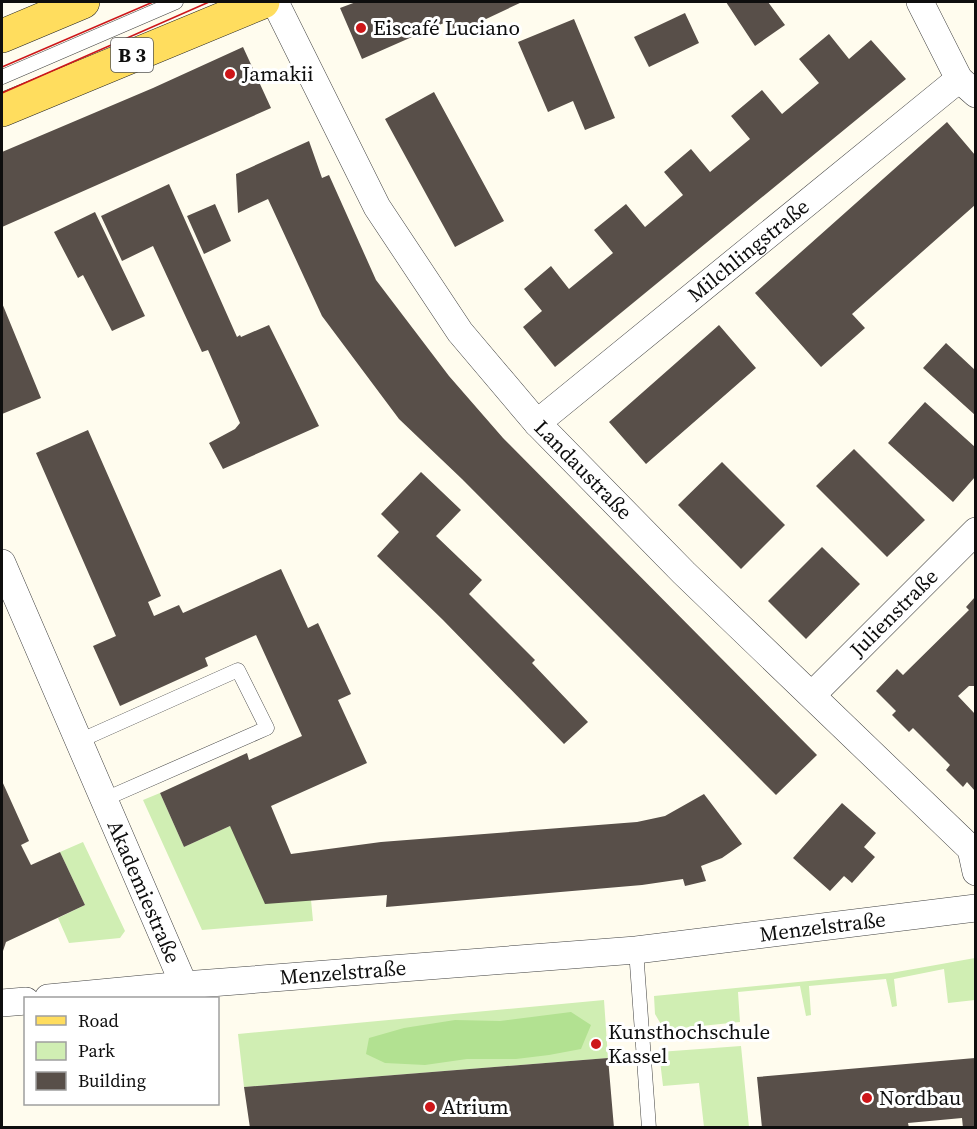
<svg xmlns="http://www.w3.org/2000/svg" width="977" height="1129" font-family="'Source Serif 4',serif">
<style>
.green{fill:#d0eeb3}
.forest{fill:#b2e191}
.building{fill:#584f49}
.lines{fill:none;stroke-linecap:round;stroke-linejoin:round}
.lane-casing{stroke:#414141;stroke-width:15}
.street-casing{stroke:#414141;stroke-width:28}
.primary-casing{stroke:#1f1f1f;stroke-width:34}
.lane{stroke:#fff;stroke-width:14}
.street{stroke:#fff;stroke-width:27}
.primary{stroke:#ffdd5e;stroke-width:33}
.tram{stroke:#cd1619;stroke-width:1.5}
.poi-dot{fill:#cd1619;stroke:#fff;stroke-width:2}
.labels{text-anchor:middle;stroke-width:6;stroke-linejoin:round;paint-order:stroke}
.shield{fill:#fff;stroke:#565656;stroke-width:1.5}
.shield-label{font-size:20px;font-weight:bold;fill:#0e0e0e}
.poi-label{font-size:21px;fill:#0e0e0e;stroke:#fff;text-anchor:start}
.street-label{font-size:21px;fill:#0e0e0e;stroke:#fff}
</style>
<rect width="100%" height="100%" fill="#fffcee"/>
<path class="green" d="M160,793L184,847L230,826L311,900L313,921L202,930L143,800Z
M83,842L125,931L120,938L69,943L58,918L85,905L60,852Z
M975,958V1000L948,1003L944,969L894,979L897,1006L892,1007L886,979L809,986L811,1015L806,1016L800,986L738,992L740,1022L672,1029L662,1026L655,1014L654,996L891,973Z
M604,1000L608,1058L244,1087L238,1034Z
M741,1046L749,1127H704L699,1083L663,1086L659,1052Z"/>
<path class="forest" d="M571,1012L591,1025L581,1049L549,1055L516,1059H467L425,1065L385,1063L366,1054L369,1038L404,1028L455,1020L500,1021Z"/>
<path class="building" d="M356,2H522L452,35L446,22L362,59L340,8Z
M726,2H768L785,25L755,46Z
M685,13L699,43L649,67L634,37Z
M574,19L615,118L585,130L573,101L548,112L518,42Z
M829,34L849,59L871,40L906,79L555,367L523,327L542,311L524,289L551,266L569,289L613,253L594,230L626,204L645,227L683,195L664,172L691,149L710,172L750,139L731,116L762,90L782,114L819,83L799,59Z
M243,47L271,108L2,227V152L153,88Z
M434,92L504,221L455,247L385,119Z
M947,122L975,155V205L852,314L865,328L821,367L755,293Z
M309,141L322,178L329,175L376,280L449,376L503,438L817,755L776,795L462,479L399,419L322,316L268,199L238,213L236,174Z
M169,184L237,337L240,335L241,337L269,325L319,426L223,469L209,443L235,429L240,423L208,350L202,352L153,246L122,261L101,216Z
M215,204L231,241L204,254L187,216Z
M95,212L145,316L112,331L83,275L78,278L54,232Z
M2,303L41,398L2,414Z
M719,325L756,368L646,464L609,422Z
M946,343L975,370V415L923,368Z
M925,402L975,447V477L953,502L888,443Z
M88,430L161,596L148,602L154,616L179,605L183,613L281,569L308,628L318,623L351,694L338,700L367,763L271,806L291,854L381,842L637,822L665,816L704,794L742,844L722,858L701,866L706,881L685,886L683,879L642,885L386,907L387,895L265,904L230,826L184,847L160,793L247,753L249,760L302,736L256,635L205,658L208,666L120,706L93,646L116,636L36,453Z
M854,449L925,520L887,557L816,486Z
M722,462L785,525L741,569L678,505Z
M421,472L461,510L436,536L482,580L469,594L535,660L532,663L588,722L564,744L443,620L377,556L399,532L381,514Z
M822,547L860,584L806,639L768,601Z
M975,597V686H969L958,696L975,714V791L967,782L963,787L946,770L950,765L913,728L909,732L892,715L896,711L876,691L897,669L903,675L969,610L966,607Z
M2,781L29,841L21,845L31,865L60,852L85,905L6,942L2,954Z
M842,803L876,833L864,847L875,857L852,883L844,876L830,891L793,858Z
M608,1058L614,1128H250L244,1087Z
M975,1058V1128H963L962,1118L908,1123L909,1128H762L757,1077Z"/>
<g class="lines">
<g class="lane-casing">
<path id="lane" d="M2,77L176,2
M79,741L238,670L267,728L105,799
M636,950L649,1128"/>
</g>
<g class="street-casing">
<g id="street">
<path id="s1" d="M275,2L377,207L460,332L537,423L684,573L971,849L976,872"/>
<path d="M920,2L959,79L976,94"/>
<path id="s2" d="M537,423L959,79"/>
<path id="s3" d="M2,563L184,985"/>
<path id="s4" d="M812,695L976,531"/>
<path id="s5" d="M48,998L184,985L636,950L976,908"/>
<path d="M2,1003L26,1001"/>
</g>
</g>
<g class="primary-casing">
<path id="primary" d="M2,36L83,2
M2,110L263,2"/>
</g>
<use href="#lane" class="lane"/>
<use href="#street" class="street"/>
<use href="#primary" class="primary"/>
<path class="tram" d="M2,67L153,2
M2,93L209,2"/>
</g>
<g class="poi-dot">
<circle cx="361" cy="28" r="6"/>
<circle cx="230" cy="74" r="6"/>
<circle cx="596" cy="1044" r="6"/>
<circle cx="867" cy="1098" r="6"/>
<circle cx="430" cy="1107" r="6"/>
</g>
<g class="labels">
<rect class="shield" x="111" y="38" width="42" height="34" rx="4.5"/>
<g class="shield-label">
<text x="132" y="62">B 3</text>
</g>
<g class="poi-label">
<text x="373" y="35">Eiscafé Luciano</text>
<text x="242" y="81">Jamakii</text>
<text x="608" y="1039">Kunsthochschule<tspan x="608" dy="24">Kassel</tspan></text>
<text x="879" y="1105">Nordbau</text>
<text x="442" y="1114">Atrium</text>
</g>
<g class="street-label">
<text dy="7" stroke="none"><textPath href="#s2" startOffset="273">Milchlingstraße</textPath></text>
<text dy="7" stroke="none"><textPath href="#s1" startOffset="564">Landaustraße</textPath></text>
<text dy="7" stroke="none"><textPath href="#s4" startOffset="116">Julienstraße</textPath></text>
<text dy="7" stroke="none"><textPath href="#s3" startOffset="358">Akademiestraße</textPath></text>
<text dy="7" stroke="none"><textPath href="#s5" startOffset="778">Menzelstraße</textPath></text>
<text dy="7" stroke="none"><textPath href="#s5" startOffset="296">Menzelstraße</textPath></text>
</g>
</g>
<rect width="977" height="1129" fill="none" stroke="#0e0e0e" stroke-width="6"/>
<rect x="24" y="997" width="195" height="108" fill="#ffffff" stroke="#9f9f9f" stroke-width="1.5"/>
<rect x="36" y="1016" width="30" height="9" fill="#ffdd5e" stroke="#9f9f9f" stroke-width="1.5"/>
<text x="78" y="1027" font-size="18" fill="#0e0e0e">Road</text>
<rect x="36" y="1042" width="30" height="18" fill="#d0eeb3" stroke="#9f9f9f" stroke-width="1.5"/>
<text x="78" y="1057" font-size="18" fill="#0e0e0e">Park</text>
<rect x="36" y="1072" width="30" height="18" fill="#584f49" stroke="#9f9f9f" stroke-width="1.5"/>
<text x="78" y="1087" font-size="18" fill="#0e0e0e">Building</text>
</svg>
